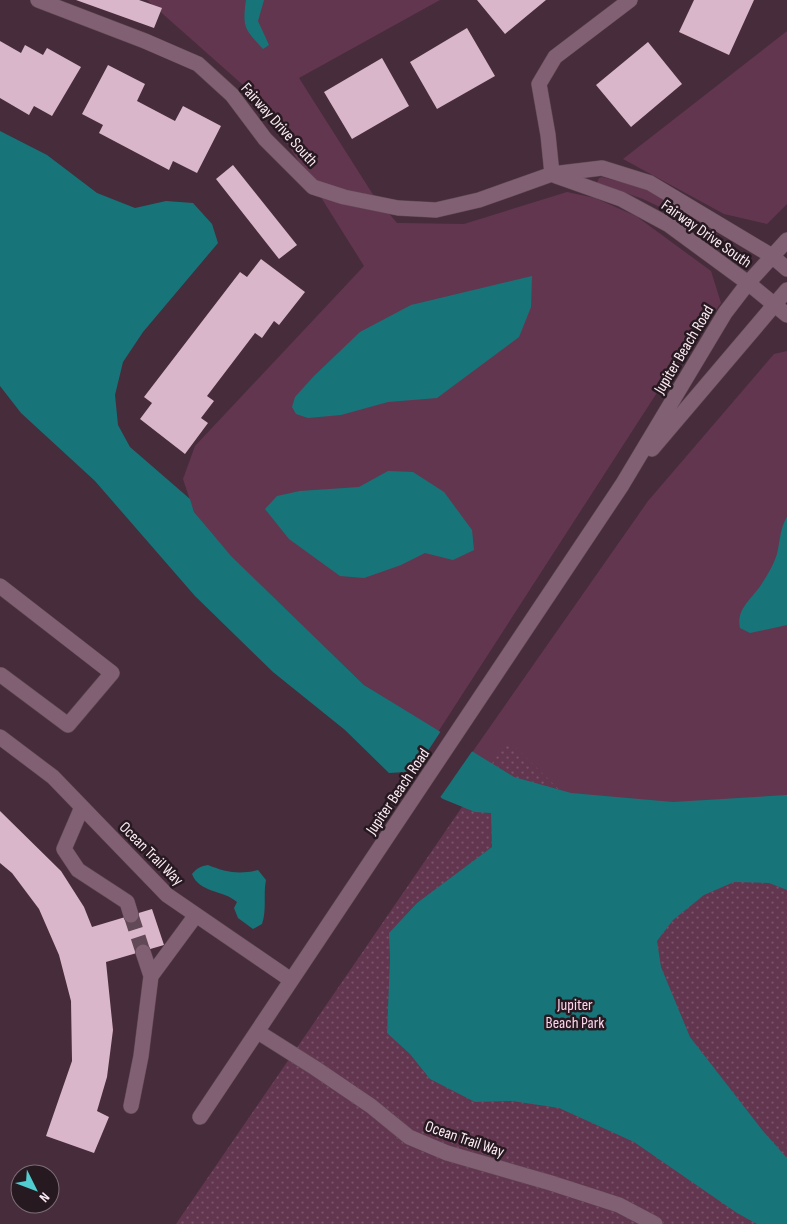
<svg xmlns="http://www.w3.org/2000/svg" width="787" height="1224" font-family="'Sofia Sans Condensed',sans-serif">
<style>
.green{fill:#633650}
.park{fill:url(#park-dots)}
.water{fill:#177579}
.pier{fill:#472c3c}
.building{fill:#d9b6c9}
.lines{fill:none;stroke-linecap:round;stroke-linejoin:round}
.minor-tunnel{stroke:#624958;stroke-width:15;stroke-dasharray:15 8;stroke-linecap:butt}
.minor-casing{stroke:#5f4855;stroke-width:16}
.minor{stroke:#806072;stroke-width:15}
.labels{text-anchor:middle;stroke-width:5;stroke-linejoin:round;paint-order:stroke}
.street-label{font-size:16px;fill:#fdebf4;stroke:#261920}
.park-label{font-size:16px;fill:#fed6ec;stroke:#261920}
</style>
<defs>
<pattern id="park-dots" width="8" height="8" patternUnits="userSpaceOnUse" patternTransform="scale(1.25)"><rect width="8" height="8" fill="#633650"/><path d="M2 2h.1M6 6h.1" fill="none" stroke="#7a536a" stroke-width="1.8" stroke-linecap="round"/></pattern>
</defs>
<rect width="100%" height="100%" fill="#472c3c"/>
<path class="green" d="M147,0H440L299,78L372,193L397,223L464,224L567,192L595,198L636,216L711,271L721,303L660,388L438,732L364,685L221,547L194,512L183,479L195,446L364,266L260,100Z
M787,31V204L767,224L724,214L623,159Z
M602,177C617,181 633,184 647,190C672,201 695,218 717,234L718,238L713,242L664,209L643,199L597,183L599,178Z
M787,351V811L576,799L502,777L471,754L648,501L774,354Z"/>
<path class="park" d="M508,740L574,804L787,805V1224H176Z"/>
<path class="water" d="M246,0H264L258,21L269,45L263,49C245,29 242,28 246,0Z
M0,131L47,155L97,193L135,208L166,201L193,203L212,224L218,243L143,332L123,362L115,395L118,425L130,447L190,499L194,512L231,556L364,685L514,777L571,793L673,802L787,795V890L769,883L734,882L704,895L673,920L657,941L661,967L690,1037L763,1131L787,1158V1224H757L737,1213L634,1142L559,1108L512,1101L475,1102L430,1079L410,1054L387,1033L390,959L389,933L417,903L492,847L491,813L475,812L443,799L406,772L389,773L345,730L273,672L195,596L95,481L21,413L0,386Z
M532,276L531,307L519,337L437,398L388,402L341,415L308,418L296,414L292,407L295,397L314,376L360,332L411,305Z
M388,471L413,472L444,492L472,530L474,550L453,560L425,553L401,565L364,578L340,576L289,539L265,509L277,496L300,491L359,487Z
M787,517V625L750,633L740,628C736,609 751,600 761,585C767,576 774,564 777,554C780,542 780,528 787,517Z
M208,865C225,872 239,875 258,870L266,880C263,895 267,909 262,924L253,929L238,918L234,908L237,902C224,890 199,893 192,874C197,868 201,866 208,865Z"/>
<path class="pier" d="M441,731L473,750L439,799L410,778Z"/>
<path class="building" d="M76,0H139L162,8L154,28Z
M477,0H546L505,34Z
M694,0H754L729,55L679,32Z
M467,28L495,76L437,109L410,62Z
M0,41L21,53L25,45L43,55L47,48L81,67L52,116L34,106L29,115L0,98Z
M648,42L682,84L631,127L596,85Z
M382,58L409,106L352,139L324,92Z
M108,65L145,84L137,101L175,121L183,106L221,126L197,173L173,161L169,170L99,133L103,125L82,114Z
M233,165L297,245L279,259L216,179Z
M261,259L305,292L279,325L274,321L262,338L255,333L207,396L214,401L201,418L208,423L185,454L140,419L152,403L144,397L240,272L247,277Z
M0,811L61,871L84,907L92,927L152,909L164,945L106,962L113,1030L107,1077L97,1111L109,1117L94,1153L46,1136L72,1061L71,1001L59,955L39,909L12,873L0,863Z"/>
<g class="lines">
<path class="minor-tunnel" d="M131,915L143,952"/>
<g class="minor-casing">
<path id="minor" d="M38,0L145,41L198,64L232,95L265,139L313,187L344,197L398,208L436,210L479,200L552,174L602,168L650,183L772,256L787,269
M552,174L548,135L539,84L555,57L630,0
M556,176L621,199L669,225L748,283L787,315
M652,449L787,290
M0,586L112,673L68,725L1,675L0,676
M0,737L53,777L167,895L291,980
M82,807L64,849L78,870L127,902L131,915
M143,952L151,976
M258,1032L315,1068L371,1106L409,1137L447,1153L551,1183L619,1205L655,1224
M131,1106L141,1056L151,976L196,915
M200,1117L622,485L725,313L748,283L787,240"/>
</g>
<use href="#minor" class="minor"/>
</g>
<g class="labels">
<g class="street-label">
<text transform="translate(280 124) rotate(48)" y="6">Fairway Drive South</text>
<text transform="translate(707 233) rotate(35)" y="6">Fairway Drive South</text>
<text transform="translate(683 349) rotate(-59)" y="6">Jupiter Beach Road</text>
<text transform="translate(397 791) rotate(-56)" y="6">Jupiter Beach Road</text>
<text transform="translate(152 853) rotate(45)" y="6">Ocean Trail Way</text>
<text transform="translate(465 1138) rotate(19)" y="6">Ocean Trail Way</text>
</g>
<g class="park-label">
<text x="575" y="1010">Jupiter<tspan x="575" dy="18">Beach Park</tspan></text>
</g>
</g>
<g transform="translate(35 1189) rotate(132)"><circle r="24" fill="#261920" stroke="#7c6d75"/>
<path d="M0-4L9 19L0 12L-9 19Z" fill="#51ccd1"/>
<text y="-8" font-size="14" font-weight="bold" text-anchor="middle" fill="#fdebf4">N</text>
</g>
</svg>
